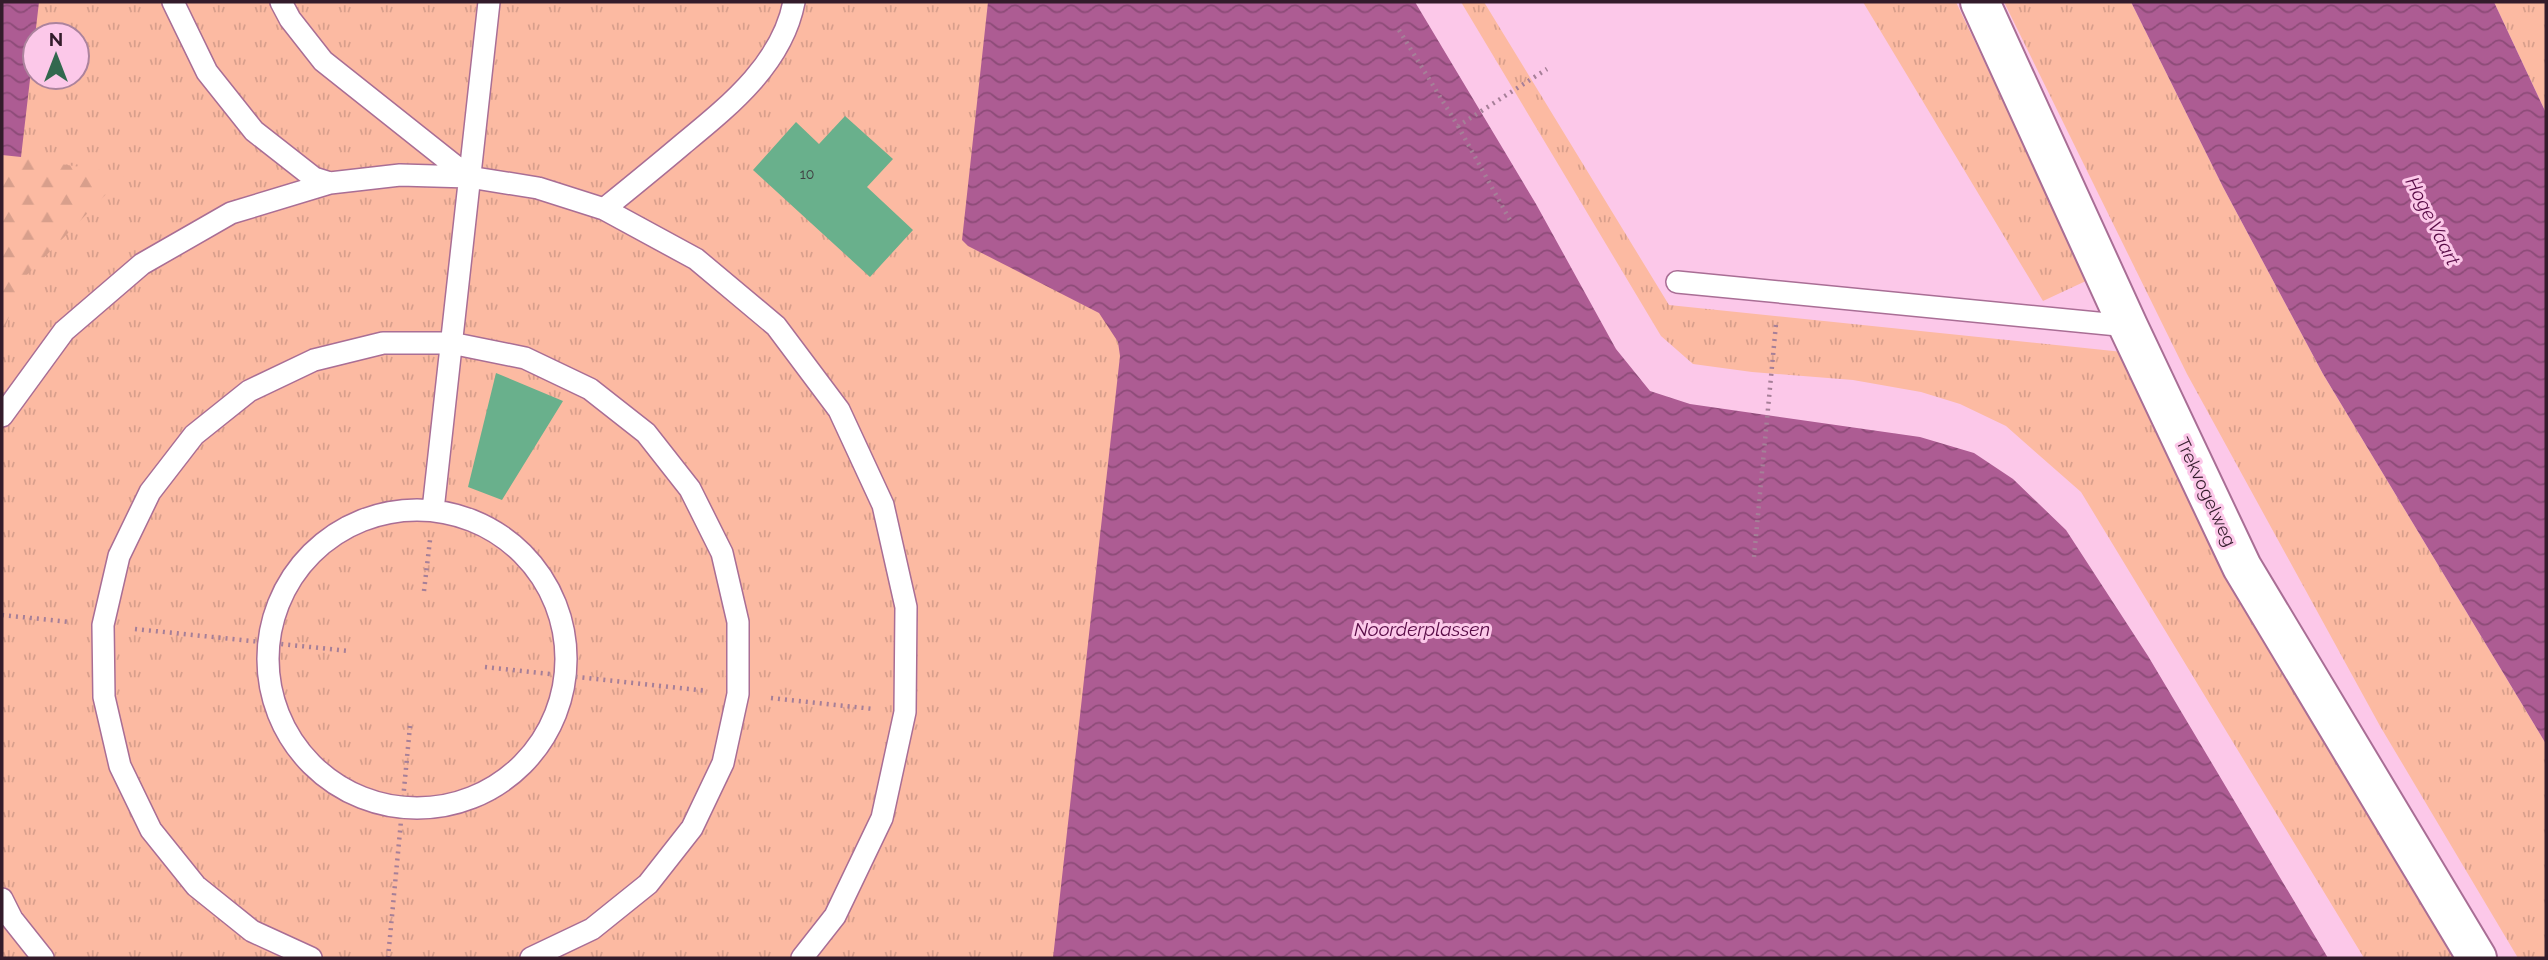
<svg xmlns="http://www.w3.org/2000/svg" width="2548" height="960" font-family="Raleway,sans-serif">
<style>
.grass{fill:url(#grass-tufts);fill-rule:evenodd}
.forest{fill:url(#forest-firs)}
.water{fill:url(#water-waves)}
.building{fill:#69b08c}
.lines{fill:none;stroke-linecap:round;stroke-linejoin:round}
.lane-casing{stroke:#a96e95;stroke-width:24}
.street-casing{stroke:#a96e95;stroke-width:42}
.path{stroke:#a67f98;stroke-width:4.5;stroke-dasharray:2 5;stroke-linecap:butt}
.lane{stroke:#fff;stroke-width:21}
.street{stroke:#fff;stroke-width:38}
.labels{text-anchor:middle;stroke-width:6;stroke-linejoin:round;paint-order:stroke}
.number-label{font-size:14px;fill:#404143}
.street-label{font-size:18px;fill:#331c2b;stroke:#fcc8e9}
.water-label{font-size:19px;font-style:italic;fill:#570a45;stroke:#fcc8e9}
</style>
<defs>
<pattern id="grass-tufts" width="24" height="20" patternUnits="userSpaceOnUse" patternTransform="scale(1.75)"><rect width="24" height="20" fill="#fcbaa2"/><path d="M3 7l-1-3M5 7V3M7 7l1-3M15 17l-1-3M17 17v-4M19 17l1-3" fill="none" stroke="#d89f8c"/></pattern>
<pattern id="forest-firs" width="22" height="20" patternUnits="userSpaceOnUse" patternTransform="scale(1.75)"><rect width="22" height="20" fill="#fcbaa2"/><path d="M5 1l3.5 6h-7zM16 11l3.5 6h-7z" fill="#d89f8c"/></pattern>
<pattern id="water-waves" width="16" height="10" patternUnits="userSpaceOnUse" patternTransform="scale(1.75)"><rect width="16" height="10" fill="#ad5c93"/><path d="M0 5q4-4 8 0t8 0" fill="none" stroke="#8d4b78"/></pattern>
</defs>
<rect width="100%" height="100%" fill="#fcc8e9"/>
<path class="grass" d="M2,2H1001L1133,311L1065,958H2ZM35,35H77V77H35Z
M1461,2H1484L1669,305L2123,352L2463,958H2364L2081,492L2006,426L1960,404L1921,392L1853,380L1752,372L1693,364L1661,336Z
M1863,2H1956L2088,280L2043,301Z
M2004,2H2131L2223,187L2323,374L2546,744V958H2518L2380,726L2187,374Z
M2494,2H2546V113Z"/>
<path class="forest" d="M2,155L126,174L24,278L2,335Z"/>
<path class="water" d="M2,2H39L21,157L2,155Z
M988,2H1415L1536,204L1616,349L1650,391L1690,404L1920,437L1974,453L2013,479L2066,530L2148,656L2328,958H1053L1120,356L1118,342L1099,313L968,246L962,240Z
M2131,2H2494L2546,113V744L2323,374L2223,187Z"/>
<path class="building" d="M845,116L893,159L867,187L913,230L870,277L753,170L796,122L819,144Z
M496,373L563,401L502,500L468,487Z"/>
<g class="lines">
<g class="lane-casing">
<path id="lane" d="M173,2L207,72L254,131L314,178L330,183
M281,2L290,19L323,61L469,177
M604,209C630,188 657,166 683,144C729,106 782,64 794,2
M1677,282L2128,326
M2,416L64,331L142,264L231,213L330,183L400,175L469,177L538,188L604,209L696,259L776,326L839,410L883,505L906,607L905,712L882,818L835,916L802,958
M268 659a149 149 0 1 1 298 0a149 149 0 1 1-298 0Z
M433,510L489,2
M2,899L12,919L43,958
M311,958L252,931L196,886L151,830L120,766L104,697L103,625L119,556L150,492L194,435L249,391L314,360L383,343H451L525,358L590,389L646,433L690,489L722,553L738,622V694L723,763L692,828L648,884L592,929L531,958"/>
</g>
<g class="street-casing">
<path id="street" d="M1980,2L2128,326L2242,567L2477,958"/>
</g>
<path class="path" d="M1399,30L1458,126L1547,69
M1458,126L1511,222
M1754,557L1776,324
M424,591L430,540
M2,615L70,622
M135,629L349,651
M485,667L707,691
M771,698L874,709
M388,958L410,726"/>
<use href="#lane" class="lane"/>
<use href="#street" class="street"/>
</g>
<g class="labels">
<g class="number-label">
<text x="807" y="179">10</text>
</g>
<g class="street-label">
<text transform="translate(2206 492) rotate(65)" y="6">Trekvogelweg</text>
</g>
<g class="water-label">
<text transform="translate(2433 221) rotate(63)" y="7">Hoge Vaart</text>
<text x="1422" y="636">Noorderplassen</text>
</g>
</g>
<rect width="2548" height="960" fill="none" stroke="#331c2b" stroke-width="7"/>
<g transform="translate(56 56)"><circle r="33" fill="#fcc8e9" stroke="#ac839d" stroke-width="2"/>
<path d="M0-5L12 26L0 18L-12 26Z" fill="#32684e"/>
<text y="-10" font-size="19" font-weight="bold" text-anchor="middle" fill="#331c2b">N</text>
</g>
</svg>
